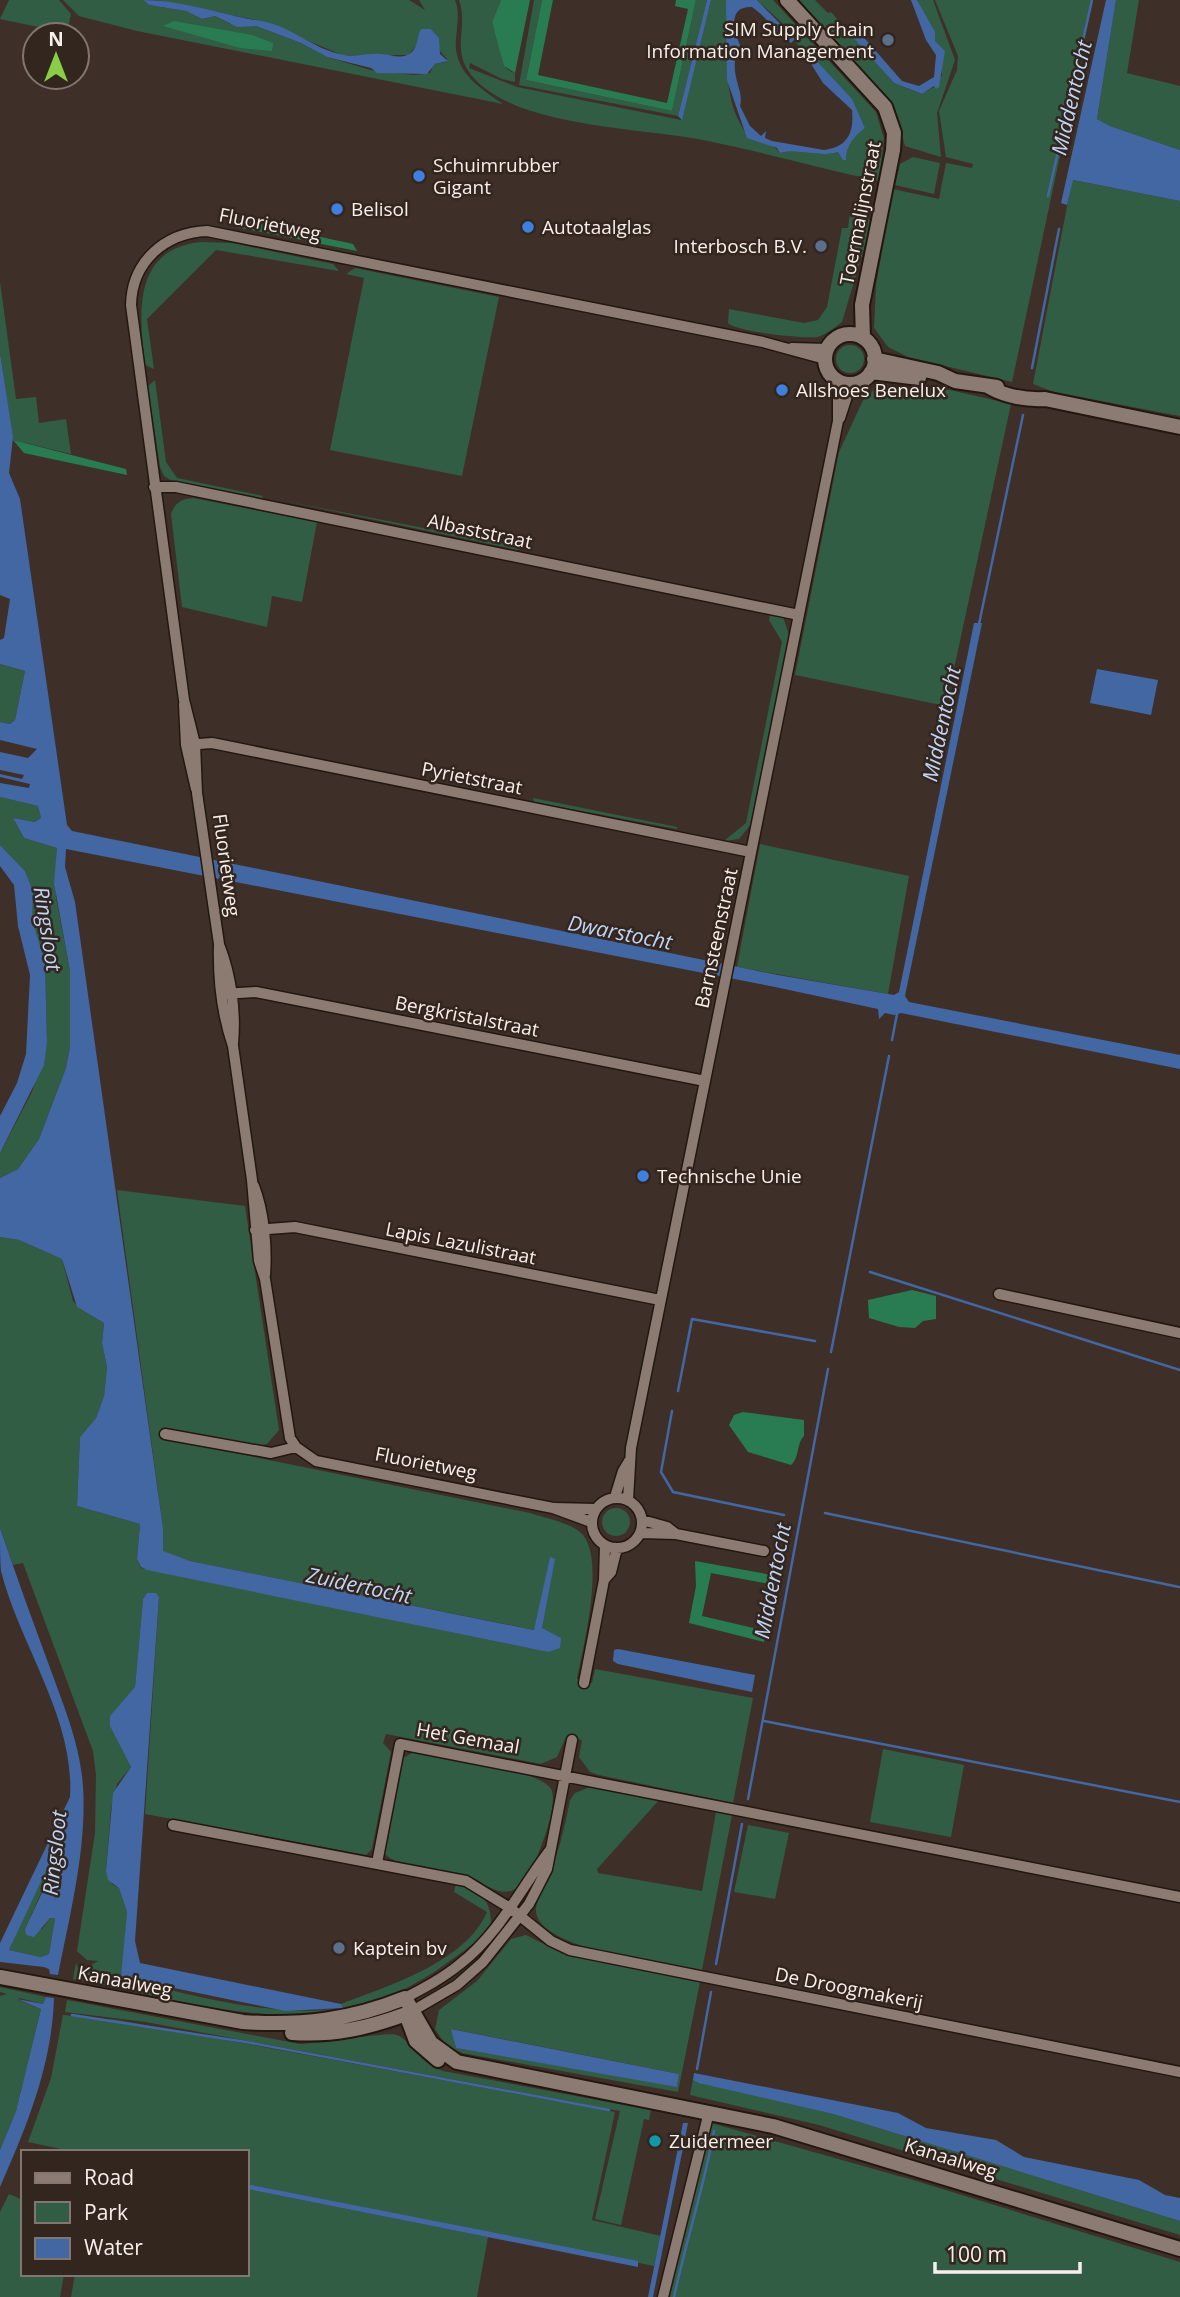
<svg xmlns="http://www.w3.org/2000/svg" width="1180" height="2297" font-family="'Open Sans',sans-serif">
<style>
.green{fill:#315d44;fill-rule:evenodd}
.forest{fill:#297c52}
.water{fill:#4267a3;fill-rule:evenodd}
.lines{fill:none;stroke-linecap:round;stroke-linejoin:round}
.stream{stroke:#4267a3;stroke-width:2.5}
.street-casing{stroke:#241710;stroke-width:13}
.secondary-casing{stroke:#241710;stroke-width:18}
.street{stroke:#8c7b73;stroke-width:10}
.secondary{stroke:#8c7b73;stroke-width:14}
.service-dot{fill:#5c6f8a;stroke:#33261e;stroke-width:2.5}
.shop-dot{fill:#3f7fe0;stroke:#33261e;stroke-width:2.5}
.culture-dot{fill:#0f9aa8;stroke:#33261e;stroke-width:2.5}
.labels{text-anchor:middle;stroke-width:5;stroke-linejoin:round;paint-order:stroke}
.poi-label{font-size:19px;fill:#f9efea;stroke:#33261e;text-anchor:start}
.street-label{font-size:19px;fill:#f9efea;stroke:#33261e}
.water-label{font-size:21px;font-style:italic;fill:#c0d6f9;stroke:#33261e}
</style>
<rect width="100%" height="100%" fill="#3e3028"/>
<path class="green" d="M9,0H59L71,14L67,33L0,19Z
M63,0H143L149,5L186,11L202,19L215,16L230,24L256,26L301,43L327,57L374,71L414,75L430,73L434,64L446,62L447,59L439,50V38L431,29L408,55H342L261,21L157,0H409L425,10L419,0H455C460,12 457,26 456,39C453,72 480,88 503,104L137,31L79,16Z
M459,0H501L492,22C494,31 497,36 500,44C505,57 498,67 515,73V82L502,79L470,63L469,68L517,87L681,120L711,0H726C732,43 718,91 744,130C753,143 772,141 780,153C800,148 818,158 838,152L841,156L858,132L865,128C850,92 821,68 795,42L794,34L757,0H773L876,112L884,139L879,181C820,168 762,152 703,140C639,127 516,128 472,76C450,49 469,28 459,0Z
M534,0H542L526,80L672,111L696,0H707L678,116L519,85Z
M799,0H815L828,13L831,12L894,83L921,94L936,86L942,75V54L933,37L932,26L926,20L917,0H933L955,60L937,113L941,157L905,146L894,106Z
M935,0H1093L1012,382L908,357L888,347L874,328L876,285L893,189L939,199L946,163L972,168L973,164L946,157L939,111L957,70L958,56Z
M1116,0H1139L1127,73L1180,86V150L1110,126L1097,119Z
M913,157L940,163L934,194L895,185L900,164Z
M1072,180L1180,201V416L1054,392L1033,384Z
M850,212L868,216L871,225L842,322C835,327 826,335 817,337C804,339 737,332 728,323L729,309L804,323L818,320L827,307L842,228H848Z
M201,242L232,243L333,264L339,271L216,250L147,319L154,369L145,365C139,314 132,249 201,242Z
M355,268L499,297L462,476L330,450L364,278L346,274Z
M0,282L16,399L36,397L39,423L66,419L71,454L13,440L0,353Z
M836 359a14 14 0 1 1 28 0a14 14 0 1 1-28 0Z
M155,380L166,462L177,478L263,496L262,498L172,481L164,476L160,467L148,386Z
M882,385L950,390L1011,404L946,706L795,675L839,452L865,396Z
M193,498L317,522L302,602L272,596L267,627L182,607L171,514C175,503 181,499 193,498Z
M285,501L444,532L446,524L452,525L451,533L521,547L518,550Z
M770,613L783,617L789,635L751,824L739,839L724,841L746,823L782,642L769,620Z
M0,664L25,671L15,720L11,724L0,722Z
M0,797L38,806L41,818L35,822L13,818L24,838L57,848L56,897L70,971V1047L66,1068L39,1139L18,1169L0,1178V1153L32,1092L47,1042L45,963L31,920L33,891L25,871L0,845Z
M533,798L677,827V829L534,802Z
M760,844L909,876L888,994L737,967Z
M117,1190L245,1206L279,1430L267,1444L256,1446L163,1428L161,1438L530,1513C544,1518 568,1522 580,1532C607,1554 583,1648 577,1679L592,1683L595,1669L753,1698L733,1803L599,1775L590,1772L579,1757L582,1740L566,1737L557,1757L541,1764L386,1734L383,1743L391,1752L372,1849L366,1855L145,1814L159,1597L147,1593L143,1599L135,1688L111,1716L110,1725L131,1767L117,1784L111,1809L106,1871L112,1884L119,1888L127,1912L122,1979C193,1994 270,2019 343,2008L341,2004C387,1986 465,1963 487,1912L454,1892L456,1884C477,1888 491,1899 491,1922C482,1941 460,1953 444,1965C326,2051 202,2004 73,1979L76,1963L80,1972L98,1961L87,1960L77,1951L95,1833L96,1775L93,1751L23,1563L13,1565L0,1528V1237L19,1240L62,1259L73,1301L80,1309L104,1323L102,1343L107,1367L104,1396L96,1418L80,1437L77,1506L140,1524L137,1559L141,1568L548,1652L546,1632L542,1628L550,1558L535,1630L190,1561L163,1552V1528Z
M602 1522a14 14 0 1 1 28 0a14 14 0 1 1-28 0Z
M883,1749L964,1765L951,1837L870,1822Z
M416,1751C440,1756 545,1770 552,1791C556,1806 546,1834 540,1849C535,1862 526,1888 510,1891C493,1895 481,1879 466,1875C445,1870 397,1869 384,1853L401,1759Z
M590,1787L659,1800L597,1869L598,1873L702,1891L716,1812L732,1815L702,1970C670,1964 541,1951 536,1912C535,1903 541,1895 544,1887C557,1859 564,1831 570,1800L575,1793Z
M748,1825L789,1833L775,1899L734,1892Z
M61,1844L65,1855L55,1901L52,1884L42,1891L25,1929H42L50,1918H55L49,1954L41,1957L9,1950L53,1852Z
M526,1935L565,1955L700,1982L678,2092L462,2053L445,2044L435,2029L439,2010L477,1981L511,1939ZM452,2029L679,2074L677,2086L456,2048Z
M0,1987L46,1997L43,2004L19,1998L18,2000L41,2009L16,2111L0,2150V1996L7,1994L0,1992Z
M67,2000L300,2044C318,2044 389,2031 397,2035C414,2043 417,2062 443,2071L651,2110L649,2120L644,2119L621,2225L595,2219L620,2111L146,2022L65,2012Z
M63,2015L118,2020L615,2112L592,2220L661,2236L654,2266L247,2184V2152H75L28,2142L51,2078Z
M693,2080L833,2114L1180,2221V2235L819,2125L690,2095Z
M711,2123L913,2180L1180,2262V2297H670L689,2201Z
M247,2189L488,2237L477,2297H71L75,2274H247Z
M9,2194L23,2200V2274H64L60,2297H0V2212Z"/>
<path class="forest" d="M501,0H530L515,73L504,66L492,22Z
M542,0H553L538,75L667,103L688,9L675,6L676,0H696L672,111L526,80Z
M174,21L252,35L273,43L272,51L240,48L163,26Z
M228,217L353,244L357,251L236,227Z
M13,440L126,469L127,475L24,453Z
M912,1290L936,1296V1319L923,1321L915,1328L899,1327L869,1318L868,1300Z
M743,1412L804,1420V1436C796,1444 800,1457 791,1465L748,1452L729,1425L734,1415Z
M695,1561L777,1576L775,1585L711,1573L702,1616L766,1631L764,1642L689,1623L696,1586Z"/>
<path class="water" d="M143,0C183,0 222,15 261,21C290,25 314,50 344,55C357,57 368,53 381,54C390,54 398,59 407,55C419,50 416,38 421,29H431L439,38L440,54L448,61L435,64L427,74L377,73L371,68L327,57L301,43L256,26L237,27L215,16L202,19L186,11L149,5Z
M707,0H711L682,120L678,116Z
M726,0H757L795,39L791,43C775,32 768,18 752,7C728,6 733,29 740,45C726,74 745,88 740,106L750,126L761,136L766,131L765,138L772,141L824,150C849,147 854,131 852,110L823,83L808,59L810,54L852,99L865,128C855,135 845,147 846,160H843L838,152C818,158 800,148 780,153L777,148L747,138L727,80Z
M911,0H917L935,32V41L945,51L939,87L936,89L934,86L922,94L894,83L850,34L855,30L860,33L902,81L919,86L934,77L936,55L926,40Z
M1106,0H1116L1097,119L1110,126L1180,150V201L1073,180L1067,205L1061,203Z
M0,353L13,437L9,473L20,499L67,825L72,831L778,975L894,995L899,992L974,623H982L905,996L909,1002L1180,1055V1069L901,1013L894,1015L885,1013L879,1019L878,1009L775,987L66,849L65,867L75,902L163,1528V1551L190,1561L534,1630L550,1557L555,1559L542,1628L561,1638L560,1648L548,1652L538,1650L147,1570L141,1567L137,1559L140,1524L77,1506L80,1437L96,1418L104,1396L107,1367L102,1343L104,1323L77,1307L62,1259L19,1240L0,1237V1178L18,1169L39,1139L66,1068L70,1047V971L54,883L57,848L24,838L13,818L35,822L41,818L38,806L0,797V783L29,788L30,784L0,777V774L22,779L24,775L0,770V752L28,758L37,749L0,740V722L10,724L15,720L25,671L0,664V640L4,638L10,599L0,595Z
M1097,669L1158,680L1151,715L1090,703Z
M0,845L25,871L33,891L32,920L45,962L47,1042L44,1065L0,1153V1116L17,1083L26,1054L30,975L18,926L14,885L0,866Z
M0,1528C16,1575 33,1622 50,1668C64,1707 80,1744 83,1786C87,1848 70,1914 58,1975L50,1974L49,1969L44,1967L0,1962V1943L70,1797C75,1718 20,1646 1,1571C0,1558 0,1541 0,1528ZM58,1845H64L55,1900L52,1884L47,1882L25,1929L26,1935L34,1937L50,1918H55L49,1954L41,1957L9,1950Z
M147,1593H156L159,1597L135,1941L140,1963L341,2004L343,2008L285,2011L121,1977L127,1912L119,1888L108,1880L106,1871L113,1793L131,1767L110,1726V1716L135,1687L143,1599Z
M618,1649L755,1675L752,1692L618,1664L613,1661L614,1650Z
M46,1997L54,1998C52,2065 27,2126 0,2187V2150L16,2111L41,2009L17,1999L43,2004Z
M451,2029L679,2074L677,2087L456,2048Z
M694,2073L898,2113L926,2128L996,2140L1024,2157L1139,2180L1165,2195L1180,2198V2221L833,2114L699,2083L693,2080Z
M683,2123H688L653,2297H648Z
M247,2184L638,2261V2267L247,2189Z"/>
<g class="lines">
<path class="stream" d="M1048,196L1092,0
M1032,368L1059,229
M979,624L1023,415
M892,1040L897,1014
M870,1272L1180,1370
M831,1352L889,1056
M678,1391L692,1319L815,1341
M672,1411L661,1472L673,1492L784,1515
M825,1513L1179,1587
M764,1721L1180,1802
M748,1799L828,1369
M716,1964L742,1824
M72,2015L246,2042L609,2110
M697,2069L711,1992
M674,2297C686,2241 704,2187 714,2131"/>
<g class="street-casing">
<path id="street" d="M792,348L828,349
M840,418L851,384
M154,487H176L799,615
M184,704L186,745L196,789
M186,745L212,743L751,852
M220,947C231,976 236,1012 233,1043
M222,994L256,992L705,1081
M254,1186C264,1212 267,1247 265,1275
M255,1230L295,1227L660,1300
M999,1294L1180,1333
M165,1434L271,1453L296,1447
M615,1497L623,1471L629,1461
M592 1523a25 25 0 1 1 50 0a25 25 0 1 1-50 0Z
M628,1500L631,1448L838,421V381
M554,1508L595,1509
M642,1520L667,1527L676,1534
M591,1522L553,1508L316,1461L296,1447L290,1438L265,1279L259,1261L252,1180L233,1046C222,1014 218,978 219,944L197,793L195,744L184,700L131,305C132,262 164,233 207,231L763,342L825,359
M640,1533L676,1534L764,1551
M604,1580L611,1572L617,1548
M584,1683L604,1580L605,1545
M173,1825L466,1881L510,1908L551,1941L570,1950L1180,2072
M377,1863L400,1744L1180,1897
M405,2002V1998C424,1988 443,1978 460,1964C499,1934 521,1888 550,1850
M409,2013L457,1985L483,1962L529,1904L547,1869L572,1740
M663,2297L709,2112"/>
</g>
<g class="secondary-casing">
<path id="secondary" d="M787,0L885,107L894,133L893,150L862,305L863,338
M825 359a25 25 0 1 1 50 0a25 25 0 1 1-50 0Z
M874,359L938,373L955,381L997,387
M871,372L919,378
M989,387C1007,397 1024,400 1045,399L1180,427
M0,1977L243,2022C302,2026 350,2020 405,1998L431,2043L457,2062L773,2126L1180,2249
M292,2033C333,2036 368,2028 406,2014L416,2041L438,2060"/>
</g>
<use href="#street" class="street"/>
<use href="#secondary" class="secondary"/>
</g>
<g class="service-dot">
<circle cx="888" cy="40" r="7"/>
<circle cx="821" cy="246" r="7"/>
<circle cx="339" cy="1948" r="7"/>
</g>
<g class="shop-dot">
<circle cx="419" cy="176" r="7"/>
<circle cx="337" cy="209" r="7"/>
<circle cx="528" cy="227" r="7"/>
<circle cx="782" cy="390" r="7"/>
<circle cx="643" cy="1176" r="7"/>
</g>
<circle class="culture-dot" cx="655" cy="2141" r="7"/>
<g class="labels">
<g class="poi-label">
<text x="874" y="36" text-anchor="end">SIM Supply chain<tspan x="874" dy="22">Information Management</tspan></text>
<text x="433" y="172">Schuimrubber<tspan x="433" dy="22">Gigant</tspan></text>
<text x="351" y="216">Belisol</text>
<text x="542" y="234">Autotaalglas</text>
<text x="807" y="253" text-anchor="end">Interbosch B.V.</text>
<text x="796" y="397">Allshoes Benelux</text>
<text x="657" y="1183">Technische Unie</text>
<text x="353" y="1955">Kaptein bv</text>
<text x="669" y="2148">Zuidermeer</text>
</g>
<g class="street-label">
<text transform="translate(860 213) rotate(-79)" y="7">Toermalijnstraat</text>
<text transform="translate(270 224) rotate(11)" y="7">Fluorietweg</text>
<text transform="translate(480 531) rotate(12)" y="7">Albaststraat</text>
<text transform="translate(472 778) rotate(11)" y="7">Pyrietstraat</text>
<text transform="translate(227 865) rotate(82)" y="7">Fluorietweg</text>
<text transform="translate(716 938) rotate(-78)" y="7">Barnsteenstraat</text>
<text transform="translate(467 1016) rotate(11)" y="7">Bergkristalstraat</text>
<text transform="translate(461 1243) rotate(11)" y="7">Lapis Lazulistraat</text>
<text transform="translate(426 1463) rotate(11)" y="7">Fluorietweg</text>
<text transform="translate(468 1738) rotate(10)" y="7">Het Gemaal</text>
<text transform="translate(125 1981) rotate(11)" y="7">Kanaalweg</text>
<text transform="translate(849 1988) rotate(11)" y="7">De Droogmakerij</text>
<text transform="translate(951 2158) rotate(17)" y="7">Kanaalweg</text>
</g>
<g class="water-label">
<text transform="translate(1072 98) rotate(-77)" y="7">Middentocht</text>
<text transform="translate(942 724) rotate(-78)" y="7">Middentocht</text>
<text transform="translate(47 929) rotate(81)" y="7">Ringsloot</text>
<text transform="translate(620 933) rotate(11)" y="7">Dwarstocht</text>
<text transform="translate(773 1581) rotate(-79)" y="7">Middentocht</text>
<text transform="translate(359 1586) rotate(12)" y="7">Zuidertocht</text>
<text transform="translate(55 1853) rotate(-84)" y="7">Ringsloot</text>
</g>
</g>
<rect x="21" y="2150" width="228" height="126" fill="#33261e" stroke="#827670" stroke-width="2"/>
<rect x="35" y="2173" width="35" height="10" fill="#8c7b73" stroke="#827670" stroke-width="2"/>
<text x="84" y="2185" font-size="21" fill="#f9efea">Road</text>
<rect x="35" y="2202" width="35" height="21" fill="#315d44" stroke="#827670" stroke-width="2"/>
<text x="84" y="2220" font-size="21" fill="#f9efea">Park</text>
<rect x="35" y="2238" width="35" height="21" fill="#4267a3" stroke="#827670" stroke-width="2"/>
<text x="84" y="2255" font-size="21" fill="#f9efea">Water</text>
<g transform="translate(56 56)"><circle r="33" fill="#33261e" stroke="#827670" stroke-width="2"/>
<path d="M0-5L12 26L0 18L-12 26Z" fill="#8ace47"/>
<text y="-10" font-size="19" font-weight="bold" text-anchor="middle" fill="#f9efea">N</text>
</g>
<path d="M935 2262v10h145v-10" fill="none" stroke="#f9efea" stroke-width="3.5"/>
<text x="946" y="2262" font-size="21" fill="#f9efea" stroke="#33261e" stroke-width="5" paint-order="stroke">100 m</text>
</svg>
